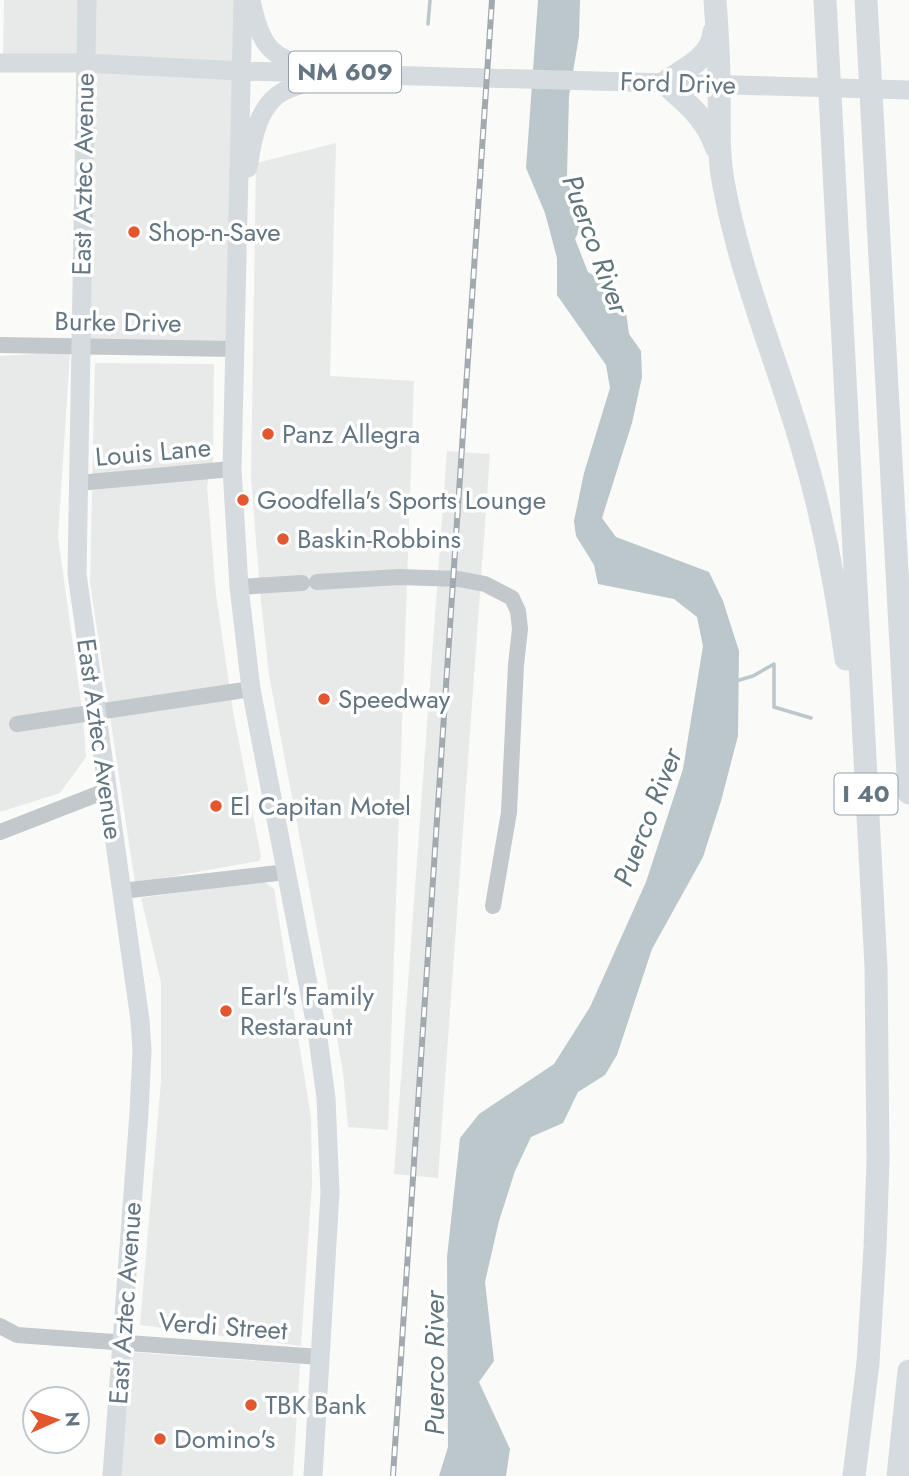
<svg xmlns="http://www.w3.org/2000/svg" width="909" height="1476" font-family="Jost,sans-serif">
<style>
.built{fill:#e8e9e9}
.water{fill:#bbc7cb}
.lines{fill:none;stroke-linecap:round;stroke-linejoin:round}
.stream{stroke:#bbc7cb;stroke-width:3.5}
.minor{stroke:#c3c8cc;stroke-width:16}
.major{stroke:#d6dbdf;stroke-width:19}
.highway{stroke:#d6dbdf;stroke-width:23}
.rail-casing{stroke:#a2aab0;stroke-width:6}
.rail{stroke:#fff;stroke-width:3.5;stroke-dasharray:10;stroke-linecap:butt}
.poi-dot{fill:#e4572e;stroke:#fff;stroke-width:2.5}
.labels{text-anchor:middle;stroke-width:7;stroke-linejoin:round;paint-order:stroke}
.shield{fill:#fff;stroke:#939fa8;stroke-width:2}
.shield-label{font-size:24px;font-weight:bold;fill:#657683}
.street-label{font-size:26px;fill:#657683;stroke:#fff}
.poi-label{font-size:26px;fill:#657683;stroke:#fff;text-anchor:start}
.water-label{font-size:28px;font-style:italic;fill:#60757c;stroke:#fff}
</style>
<rect width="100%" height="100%" fill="#fafaf8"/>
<path class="built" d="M4,0H243L235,349L80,346L85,63H3Z
M336,143L330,376L414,381L388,1130L348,1127L343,1072L325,972L269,675L260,592L251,477L256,163Z
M70,352L58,537L83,717L86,757L60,793L0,812V356Z
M95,363L214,364L213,461L207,486L216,594L233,711L261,856L259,861L135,883L90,583Z
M447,451L490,454L438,1178L394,1174Z
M263,881L274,889L311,1117L312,1183L301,1346L140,1325L161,1081V983L141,898Z
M130,1352L300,1364L293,1476H121Z"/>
<path class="water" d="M538,0H580L579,36L569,96L567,176L580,229L575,239L588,272L608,284L626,312L629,334L641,351L642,377L632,423L602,518L616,537L709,572L723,601L739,651L738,736L721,801L703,857L652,949L617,1055L605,1075L578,1092L563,1123L531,1137L515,1171L499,1221L485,1282L494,1361L479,1382L510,1449L506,1476H439L448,1447L447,1257L460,1138L479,1114L554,1064L590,1007L646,882L683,769L703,646L697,617L674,599L598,584L594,565L576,536L574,521L584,473L610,388L606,365L557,295V258L545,213L526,168Z"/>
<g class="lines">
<path class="stream" d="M428,24L430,0
M736,681L753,676L774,664V707L811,718"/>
<path class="minor" d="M0,345L235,349
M78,483L232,469
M317,582L399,577L459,579L485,584L512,598L518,611L520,629L516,665L509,812L493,906
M239,587L302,583
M17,724L251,689
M0,832L108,790
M122,891L286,872
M0,1326L17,1335L320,1357"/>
<path class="major" d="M87,0L77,574L140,1020L142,1050L139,1113L112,1476
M243,0L232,469L239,587L251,689L317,1031L326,1098L330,1193L313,1476
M251,0C259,36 265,57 304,65
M0,63H85L241,71L909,90
M248,168C252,140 258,103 286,90C298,84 312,82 324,78"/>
<path class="highway" d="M715,0C717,28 719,57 719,85C720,119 717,152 724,186C740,273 775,356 800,440C822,512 836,585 846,659
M825,0L876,967L878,1159L875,1248L868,1363L854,1476
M866,0L909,793
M714,32C712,58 684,69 664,83C686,102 707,119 716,147
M898,1476L909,1371"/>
<g class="rail-casing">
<path id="rail" d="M393,1476L492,0"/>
</g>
<use href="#rail" class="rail"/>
</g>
<g class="poi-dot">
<circle cx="134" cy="232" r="7"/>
<circle cx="268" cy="434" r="7"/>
<circle cx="243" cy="500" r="7"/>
<circle cx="283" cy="539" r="7"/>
<circle cx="324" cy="699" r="7"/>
<circle cx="216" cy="806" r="7"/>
<circle cx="226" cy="1011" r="7"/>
<circle cx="251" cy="1405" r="7"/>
<circle cx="160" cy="1439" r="7"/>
</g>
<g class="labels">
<g class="shield">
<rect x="289" y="51.5" width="112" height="41" rx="5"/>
<rect x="834.5" y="773.5" width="63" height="41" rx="5"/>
</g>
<g class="shield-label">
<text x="345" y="80">NM 609</text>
<text x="866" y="802">I 40</text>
</g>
<g class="street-label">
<text transform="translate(678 83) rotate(2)" y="9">Ford Drive</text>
<text transform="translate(83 174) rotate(-89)" y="9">East Aztec Avenue</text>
<text transform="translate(118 322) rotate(1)" y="9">Burke Drive</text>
<text transform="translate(153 452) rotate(-5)" y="9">Louis Lane</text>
<text transform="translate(100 739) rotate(82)" y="9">East Aztec Avenue</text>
<text transform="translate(125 1303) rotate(-86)" y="9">East Aztec Avenue</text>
<text transform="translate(223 1326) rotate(4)" y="9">Verdi Street</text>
</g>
<g class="poi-label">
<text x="148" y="241">Shop-n-Save</text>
<text x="282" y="443">Panz Allegra</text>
<text x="257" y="509">Goodfella's Sports Lounge</text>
<text x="297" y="548">Baskin-Robbins</text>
<text x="338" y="708">Speedway</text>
<text x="230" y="815">El Capitan Motel</text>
<text x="240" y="1005">Earl's Family<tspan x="240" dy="30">Restaraunt</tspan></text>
<text x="265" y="1414">TBK Bank</text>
<text x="174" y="1448">Domino's</text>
</g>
<g class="water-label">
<text transform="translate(596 244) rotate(70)" y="10">Puerco River</text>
<text transform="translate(647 817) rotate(-69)" y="10">Puerco River</text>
<text transform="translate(434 1363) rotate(-90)" y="10">Puerco River</text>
</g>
</g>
<g transform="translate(56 1420) rotate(87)"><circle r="33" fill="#ffffff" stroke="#c1c8cd" stroke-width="2"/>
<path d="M0-5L12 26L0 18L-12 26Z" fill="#e4572e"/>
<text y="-10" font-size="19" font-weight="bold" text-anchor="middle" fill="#657683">N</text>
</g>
</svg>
